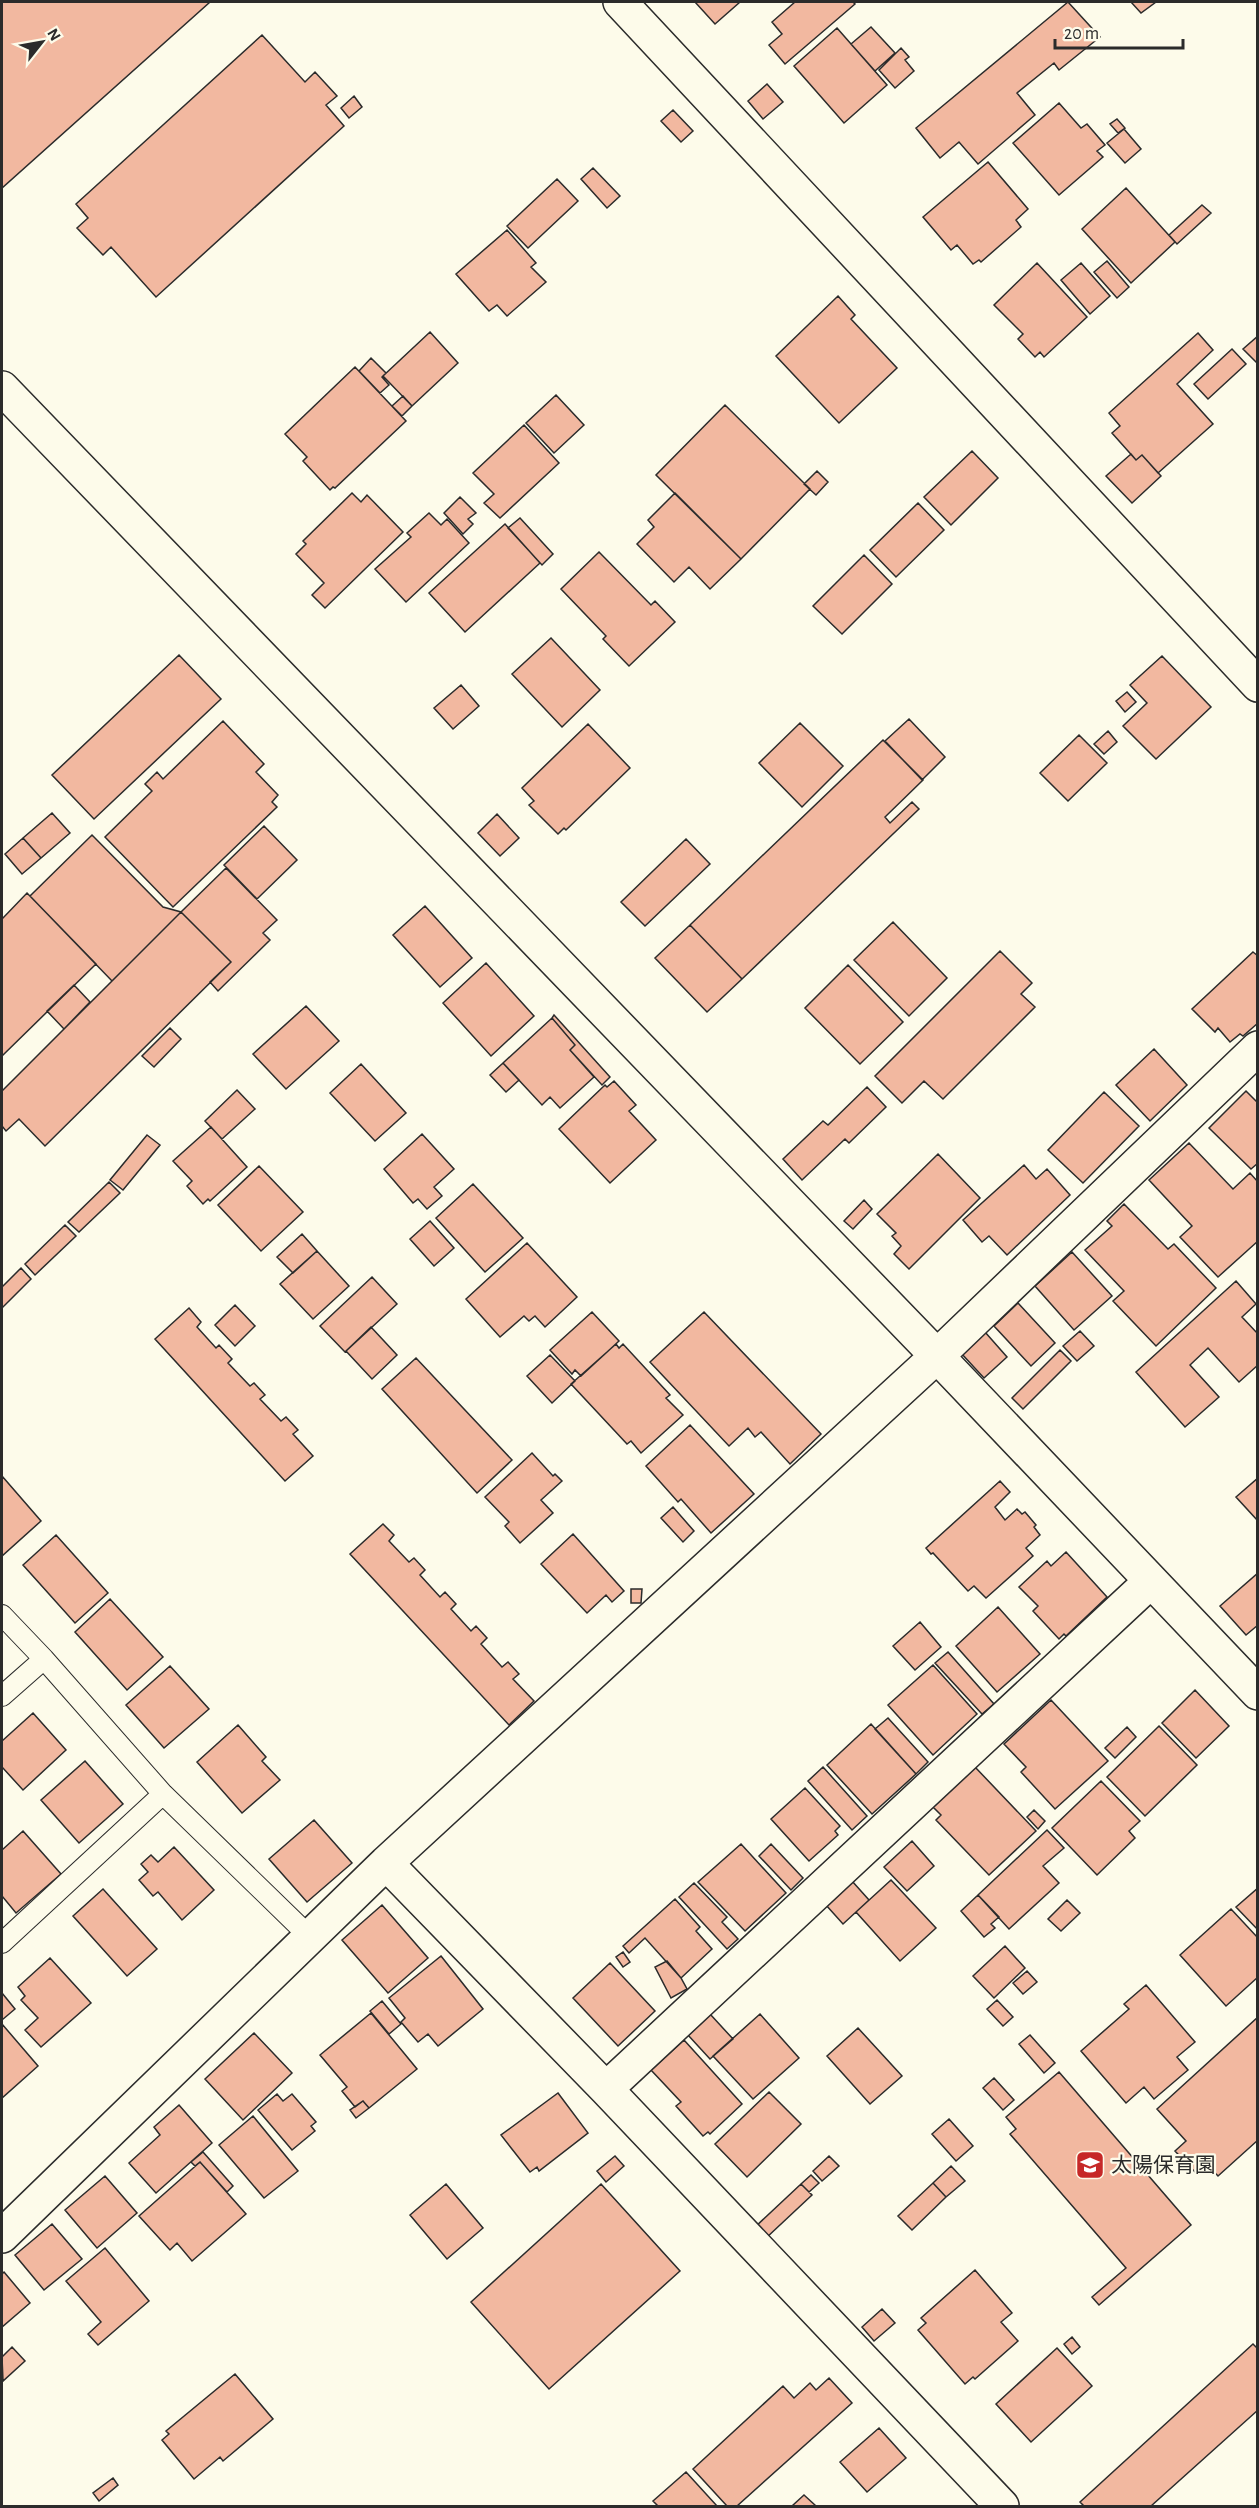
<svg xmlns="http://www.w3.org/2000/svg" width="1259" height="2508" font-family="'Alegreya Sans','Noto Sans JP',sans-serif">
<style>
.building{fill:#f2b8a0;stroke:#2b2b2b;stroke-width:1.5}
.lines{fill:none;stroke-linecap:round;stroke-linejoin:round}
.service-casing{stroke:#2b2b2b;stroke-width:22}
.minor-casing{stroke:#2b2b2b;stroke-width:36}
.service{stroke:#fdfbea;stroke-width:20}
.minor{stroke:#fdfbea;stroke-width:33}
.labels{text-anchor:middle;stroke-width:4.5;stroke-linejoin:round;paint-order:stroke}
.poi-label{font-size:21px;fill:#2b2b2b;stroke:#fdfbea;text-anchor:start}
</style>
<rect width="100%" height="100%" fill="#fdfbea"/>
<path class="building" d="M2,2H210L2,188Z
M695,2H740L715,24Z
M795,2H853L855,4L785,64L769,45L782,34L772,22Z
M1068,2L1100,37L1059,70L1054,63L1017,93L1035,115L978,164L959,142L940,158L916,128Z
M1131,2H1156L1141,13Z
M871,27L895,53L875,71L851,44Z
M837,28L887,85L844,123L794,66Z
M262,35L305,82L315,72L337,96L326,105L344,126L156,297L111,247L103,255L77,228L88,218L76,204Z
M901,48L909,57L905,60L914,71L895,88L879,70Z
M767,84L783,102L763,119L748,101Z
M354,96L362,107L349,118L341,108Z
M1059,103L1081,128L1087,124L1105,145L1097,151L1103,157L1059,195L1013,143Z
M673,110L693,131L681,142L661,121Z
M1117,119L1125,128L1118,133L1110,124Z
M1124,129L1141,149L1125,163L1107,143Z
M988,162L1028,209L1016,220L1021,227L981,262L979,260L973,264L957,245L951,250L923,217Z
M593,168L620,196L607,208L581,179Z
M557,179L578,201L528,248L507,226Z
M1126,188L1175,242L1131,283L1082,229Z
M1202,205L1211,213L1177,244L1169,235Z
M507,230L536,263L531,267L546,282L507,316L497,305L489,311L456,274Z
M1107,261L1129,287L1117,298L1094,272Z
M1037,263L1087,317L1044,357L1040,352L1035,357L1018,339L1023,334L994,305Z
M1081,263L1110,296L1090,314L1061,280Z
M838,296L855,315L851,319L897,368L839,423L776,356Z
M430,332L458,363L412,406L383,376Z
M1198,333L1213,350L1177,384L1213,424L1158,473L1142,455L1136,460L1112,433L1120,426L1109,413Z
M1258,336V364L1243,349Z
M1232,349L1246,364L1208,399L1194,384Z
M371,358L386,373L382,377L389,385L380,393L359,371Z
M355,367L406,421L335,488L333,487L330,490L303,461L307,457L285,434Z
M556,395L584,425L554,453L526,423Z
M403,396L412,406L402,416L392,406Z
M725,405L810,489L741,559L656,475Z
M524,425L559,463L500,518L484,503L494,494L473,473Z
M972,451L998,478L951,525L924,497Z
M1131,454L1136,460L1142,455L1161,476L1132,503L1106,476Z
M817,471L828,482L816,495L804,484Z
M352,493L361,502L367,495L403,532L325,608L312,595L324,583L296,554L306,544L303,541Z
M675,493L741,559L710,589L689,567L674,582L637,544L654,527L648,520Z
M460,497L476,513L468,519L473,524L463,534L444,513Z
M918,503L944,530L896,577L870,550Z
M429,513L441,525L447,519L469,543L406,602L375,569L411,537L407,533Z
M520,518L553,554L542,565L508,528Z
M505,524L540,563L465,632L429,593Z
M599,552L651,605L655,601L675,622L629,666L603,639L606,636L561,589Z
M864,555L892,584L842,634L813,606Z
M551,638L600,690L562,727L512,674Z
M179,655L221,699L94,819L52,775Z
M1162,656L1211,707L1156,759L1123,726L1147,703L1130,685Z
M461,685L479,706L453,729L434,708Z
M1127,692L1136,702L1125,712L1116,701Z
M909,719L945,757L922,780L885,741Z
M223,721L264,764L256,772L278,795L272,802L277,807L173,907L105,837L152,791L145,784L157,772L163,779Z
M800,723L843,766L802,807L759,763Z
M588,724L630,768L566,830L564,828L558,834L529,805L534,801L522,788Z
M1108,731L1117,742L1104,754L1094,744Z
M1079,735L1107,763L1068,801L1040,773Z
M883,740L923,780L885,817L890,823L912,802L919,809L742,979L690,925Z
M52,813L70,833L41,858L23,838Z
M497,814L519,838L500,856L478,833Z
M264,826L297,860L257,899L224,865Z
M92,835L163,907L181,912L112,981L30,896Z
M23,838L41,858L22,874L5,854Z
M686,839L710,864L645,926L621,902Z
M226,868L277,920L263,933L270,940L218,991L210,982L231,962L181,912Z
M27,893L96,964L2,1056V919Z
M425,906L472,958L440,987L393,935Z
M181,912L231,962L45,1146L19,1119L6,1131L2,1126V1091Z
M893,922L947,978L909,1016L854,960Z
M690,925L742,979L707,1012L655,958Z
M1000,951L1032,983L1021,994L1035,1007L943,1099L924,1081L902,1103L875,1076Z
M1253,952L1258,956V1023L1243,1036L1240,1034L1230,1042L1218,1028L1215,1032L1192,1009Z
M486,963L534,1016L491,1056L443,1003Z
M848,965L903,1022L860,1064L805,1008Z
M74,985L90,1002L64,1029L47,1011Z
M306,1006L339,1041L286,1089L253,1054Z
M554,1015L610,1077L602,1085L570,1050L575,1045L552,1018Z
M552,1018L575,1045L570,1050L594,1077L560,1108L550,1097L542,1105L503,1063Z
M170,1028L181,1039L154,1067L142,1056Z
M1154,1049L1187,1085L1150,1121L1116,1085Z
M503,1063L519,1080L506,1092L490,1075Z
M361,1064L406,1113L375,1141L330,1093Z
M614,1081L636,1105L629,1111L656,1140L610,1183L559,1129L605,1085L607,1087Z
M867,1087L886,1107L849,1143L845,1139L802,1180L783,1159L823,1121L828,1125Z
M237,1090L255,1109L222,1139L205,1121Z
M1246,1091L1258,1103V1163L1251,1169L1209,1128Z
M1104,1092L1139,1126L1083,1183L1048,1150Z
M211,1127L247,1167L210,1201L208,1199L203,1204L187,1186L192,1181L173,1161Z
M422,1134L454,1169L434,1187L442,1196L427,1209L418,1199L413,1203L384,1169Z
M147,1135L160,1145L123,1190L110,1180Z
M1189,1143L1233,1189L1250,1173L1258,1182V1241L1218,1277L1180,1237L1192,1226L1149,1180Z
M938,1154L980,1198L909,1269L894,1254L901,1246L892,1236L896,1233L877,1214Z
M1024,1165L1036,1179L1047,1169L1070,1195L1007,1255L989,1236L982,1242L963,1220Z
M259,1166L303,1212L261,1251L218,1205Z
M109,1182L120,1193L79,1232L68,1222Z
M473,1184L523,1238L485,1272L436,1218Z
M864,1200L872,1209L853,1229L844,1221Z
M1124,1204L1168,1249L1174,1244L1216,1288L1156,1346L1113,1301L1124,1291L1085,1250L1112,1226L1107,1221Z
M430,1221L454,1248L434,1266L410,1239Z
M65,1225L76,1236L35,1275L25,1264Z
M302,1234L317,1251L293,1273L277,1257Z
M527,1243L577,1297L545,1327L535,1316L529,1321L524,1316L500,1337L466,1299Z
M317,1251L349,1286L313,1319L280,1284Z
M1072,1252L1112,1296L1074,1330L1035,1286Z
M21,1268L31,1279L2,1308V1287Z
M372,1277L397,1304L345,1352L320,1326Z
M1236,1281L1256,1304L1242,1317L1258,1334V1365L1239,1382L1208,1348L1190,1365L1219,1397L1185,1427L1136,1372Z
M1018,1303L1055,1343L1031,1366L994,1326Z
M235,1305L255,1326L235,1346L215,1325Z
M189,1308L201,1322L197,1327L216,1348L219,1345L232,1359L228,1363L250,1386L254,1383L265,1395L260,1399L281,1421L286,1417L298,1430L293,1434L313,1456L285,1481L155,1339Z
M592,1312L619,1341L581,1376L575,1370L572,1374L550,1350Z
M704,1312L821,1434L790,1464L761,1432L755,1437L748,1428L729,1446L650,1362Z
M371,1327L397,1355L372,1379L346,1351Z
M1080,1331L1094,1346L1077,1361L1063,1346Z
M985,1332L1007,1357L984,1378L961,1353Z
M616,1344L619,1348L623,1344L670,1395L666,1398L683,1415L641,1453L631,1441L627,1444L571,1384Z
M1060,1350L1071,1361L1023,1409L1012,1398Z
M550,1355L575,1381L552,1403L527,1376Z
M416,1358L512,1460L477,1493L382,1389Z
M690,1425L754,1494L711,1533L681,1499L678,1502L646,1466Z
M532,1453L553,1476L555,1474L562,1481L541,1500L553,1513L520,1543L505,1526L509,1522L485,1497Z
M2,1476L41,1521L2,1556Z
M1258,1478V1521L1236,1497Z
M1000,1481L1010,1492L995,1507L1005,1520L1017,1509L1022,1514L1025,1512L1036,1525L1034,1527L1040,1535L1026,1548L1033,1556L986,1598L974,1586L968,1591L933,1553L931,1554L926,1548Z
M673,1507L694,1531L683,1542L661,1518Z
M383,1524L394,1535L389,1541L409,1562L414,1558L425,1570L420,1575L440,1597L445,1592L456,1604L451,1609L471,1631L476,1626L487,1638L481,1644L502,1667L508,1662L519,1674L513,1679L534,1701L509,1725L350,1554Z
M573,1534L624,1591L612,1602L606,1595L587,1613L541,1564Z
M56,1535L108,1593L75,1623L23,1565Z
M1066,1552L1107,1597L1066,1636L1064,1634L1059,1639L1033,1611L1038,1606L1019,1587L1047,1561L1051,1566Z
M1258,1573V1625L1246,1635L1220,1606Z
M631,1589H642L641,1603H631Z
M110,1599L163,1657L127,1690L75,1632Z
M998,1607L1040,1654L997,1692L956,1646Z
M920,1622L941,1647L915,1670L893,1646Z
M948,1652L994,1704L982,1714L935,1663Z
M933,1665L977,1714L933,1755L888,1705Z
M170,1666L209,1709L164,1748L126,1705Z
M1195,1690L1229,1726L1196,1758L1162,1723Z
M1051,1700L1108,1761L1055,1809L1021,1772L1026,1767L1004,1744Z
M33,1713L66,1750L23,1790L2,1767V1741Z
M888,1718L928,1762L916,1774L875,1729Z
M871,1724L916,1774L872,1814L827,1765Z
M238,1725L266,1757L262,1761L280,1780L242,1813L197,1762Z
M1159,1726L1197,1765L1145,1816L1107,1777Z
M1127,1727L1136,1737L1115,1758L1105,1748Z
M85,1761L123,1804L79,1843L41,1800Z
M823,1767L867,1816L852,1830L808,1781Z
M975,1767L1036,1831L989,1875L936,1820L941,1815L933,1807Z
M1101,1781L1140,1821L1129,1831L1135,1838L1097,1875L1052,1828Z
M805,1788L840,1826L835,1831L838,1835L809,1861L771,1819Z
M1034,1810L1045,1821L1038,1829L1027,1817Z
M314,1820L352,1863L307,1902L269,1859Z
M1047,1830L1064,1848L1043,1866L1059,1883L1009,1929L978,1895Z
M23,1831L61,1874L16,1913L2,1896V1850Z
M912,1841L934,1866L907,1891L884,1867Z
M741,1844L786,1893L745,1931L698,1882Z
M771,1844L803,1878L791,1890L759,1856Z
M174,1847L214,1890L182,1920L158,1892L153,1896L139,1880L148,1872L141,1864L151,1855L158,1862Z
M891,1880L936,1928L900,1961L856,1912Z
M852,1881L869,1900L843,1924L826,1905Z
M694,1883L727,1917L722,1922L738,1939L727,1949L679,1897Z
M1258,1888V1930L1236,1907Z
M103,1889L157,1949L127,1976L73,1916Z
M978,1895L999,1917L991,1924L995,1928L984,1937L961,1911Z
M675,1899L700,1927L696,1931L712,1949L681,1978L645,1938L629,1953L623,1946Z
M1067,1900L1080,1913L1061,1931L1048,1919Z
M382,1905L428,1958L388,1993L342,1940Z
M1231,1909L1258,1938V1977L1226,2006L1180,1955Z
M1005,1946L1025,1968L994,1998L973,1976Z
M623,1952L630,1962L623,1967L616,1957Z
M441,1956L483,2009L438,2046L428,2034L418,2042L401,2022L405,2018L389,1998Z
M50,1958L91,2003L41,2047L25,2030L38,2018L21,2000L25,1996L18,1987Z
M667,1961L681,1978L687,1989L671,1998L655,1967Z
M610,1963L655,2011L618,2046L573,1998Z
M1027,1971L1037,1982L1023,1994L1013,1983Z
M1146,1985L1195,2042L1177,2057L1188,2070L1154,2099L1144,2087L1126,2103L1081,2051L1129,2009L1124,2004Z
M2,1993L15,2009L2,2020Z
M997,2000L1013,2017L1003,2026L987,2009Z
M382,2001L401,2024L389,2034L370,2011Z
M371,2013L417,2069L369,2108L363,2101L355,2107L342,2091L347,2087L320,2055Z
M710,2014L733,2039L710,2059L688,2035Z
M760,2014L799,2058L753,2099L713,2056Z
M1258,2017V2140L1218,2176L1205,2162L1195,2172L1175,2151L1186,2141L1157,2109Z
M2,2024L38,2066L2,2098Z
M858,2028L902,2076L870,2104L827,2056Z
M254,2033L292,2073L243,2120L205,2079Z
M1030,2035L1055,2063L1044,2073L1019,2044Z
M684,2040L742,2104L710,2134L708,2132L703,2136L676,2106L681,2102L651,2070Z
M1059,2072L1191,2225L1099,2305L1092,2297L1126,2268L1010,2134L1016,2129L1006,2117Z
M994,2078L1014,2100L1003,2110L983,2088Z
M769,2092L801,2124L747,2177L715,2144Z
M558,2093L588,2133L539,2171L537,2167L530,2172L501,2135Z
M277,2094L283,2101L292,2094L316,2122L311,2126L315,2131L292,2150L258,2110Z
M363,2101L369,2108L356,2118L350,2110Z
M179,2105L212,2143L156,2193L129,2163L160,2135L154,2127Z
M253,2116L298,2171L264,2198L219,2145Z
M949,2119L973,2146L956,2161L932,2134Z
M203,2152L233,2186L227,2192L200,2162L195,2166L191,2162Z
M615,2156L624,2166L606,2182L597,2171Z
M829,2156L839,2166L822,2181L813,2171Z
M200,2162L246,2214L192,2261L177,2243L170,2250L139,2216Z
M951,2166L965,2181L946,2197L933,2183Z
M811,2175L819,2183L809,2192L801,2184Z
M105,2176L137,2213L97,2248L65,2210Z
M933,2183L946,2197L912,2230L898,2216Z
M446,2184L483,2228L447,2259L410,2215Z
M601,2184L680,2271L549,2389L471,2302Z
M801,2184L812,2195L765,2239L754,2228Z
M52,2224L82,2259L44,2290L15,2255Z
M105,2248L149,2301L98,2345L88,2334L101,2322L66,2281Z
M975,2270L1012,2313L1001,2322L1018,2341L975,2379L973,2377L965,2384L918,2330L926,2323L921,2318Z
M4,2272L30,2303L2,2327V2274Z
M882,2309L895,2323L874,2341L862,2327Z
M1072,2337L1080,2347L1072,2354L1064,2344Z
M1253,2344L1258,2349V2410L1151,2506H1084L1080,2502Z
M12,2347L25,2361L3,2381L2,2357Z
M1057,2348L1092,2386L1031,2442L996,2404Z
M235,2374L273,2419L223,2461L220,2457L194,2479L162,2440L169,2434L166,2431Z
M829,2378L852,2403L737,2506H727L693,2469L783,2386L794,2398L810,2383L816,2390Z
M879,2428L906,2458L867,2492L840,2462Z
M686,2472L717,2506H658L653,2501Z
M113,2478L118,2485L99,2501L93,2493Z
M804,2495L816,2506H792Z"/>
<g class="lines">
<g class="service-casing">
<path id="service" d="M2,1615L44,1659L163,1794L310,1937
M2,1696L44,1659
M2,1943L163,1794"/>
</g>
<g class="minor-casing">
<path id="minor" d="M620,2L1258,685
M2,388L937,1356L1258,1693
M386,1863L606,2089L1002,2506
M606,2089L1151,1581
M2,2236L386,1863L937,1356L1258,1048"/>
</g>
<use href="#service" class="service"/>
<use href="#minor" class="minor"/>
</g>
<defs>
<g id="school-square" transform="scale(1.5)"><rect x="-9" y="-9" width="18" height="18" rx="4" fill="#c62828" stroke="#fdfbea"/><path d="M0-5L7-2L0 1L-7-2ZM-4 1L0 2.5L4 1V4Q0 6-4 4Z" fill="#fff"/></g>
</defs>
<g fill-rule="evenodd">
<use href="#school-square" x="1090" y="2165"/>
</g>
<g class="labels">
<g class="poi-label">
<text x="1111" y="2172">太陽保育園</text>
</g>
</g>
<rect width="1259" height="2508" fill="none" stroke="#2b2b2b" stroke-width="6"/>
<g transform="translate(42 42) rotate(59)" stroke="#fdfbea" stroke-width="4.5" paint-order="stroke">
<path d="M0-4.5L10 22L0 15L-10 22Z" fill="#2b2b2b"/>
<text y="-9" font-size="16" font-weight="bold" text-anchor="middle" fill="#2b2b2b">N</text>
</g>
<path d="M1055 39v9h128v-9" fill="none" stroke="#2b2b2b" stroke-width="3"/>
<text x="1064" y="39" font-size="18" fill="#2b2b2b" stroke="#fdfbea" stroke-width="4.5" paint-order="stroke">20 m</text>
</svg>
